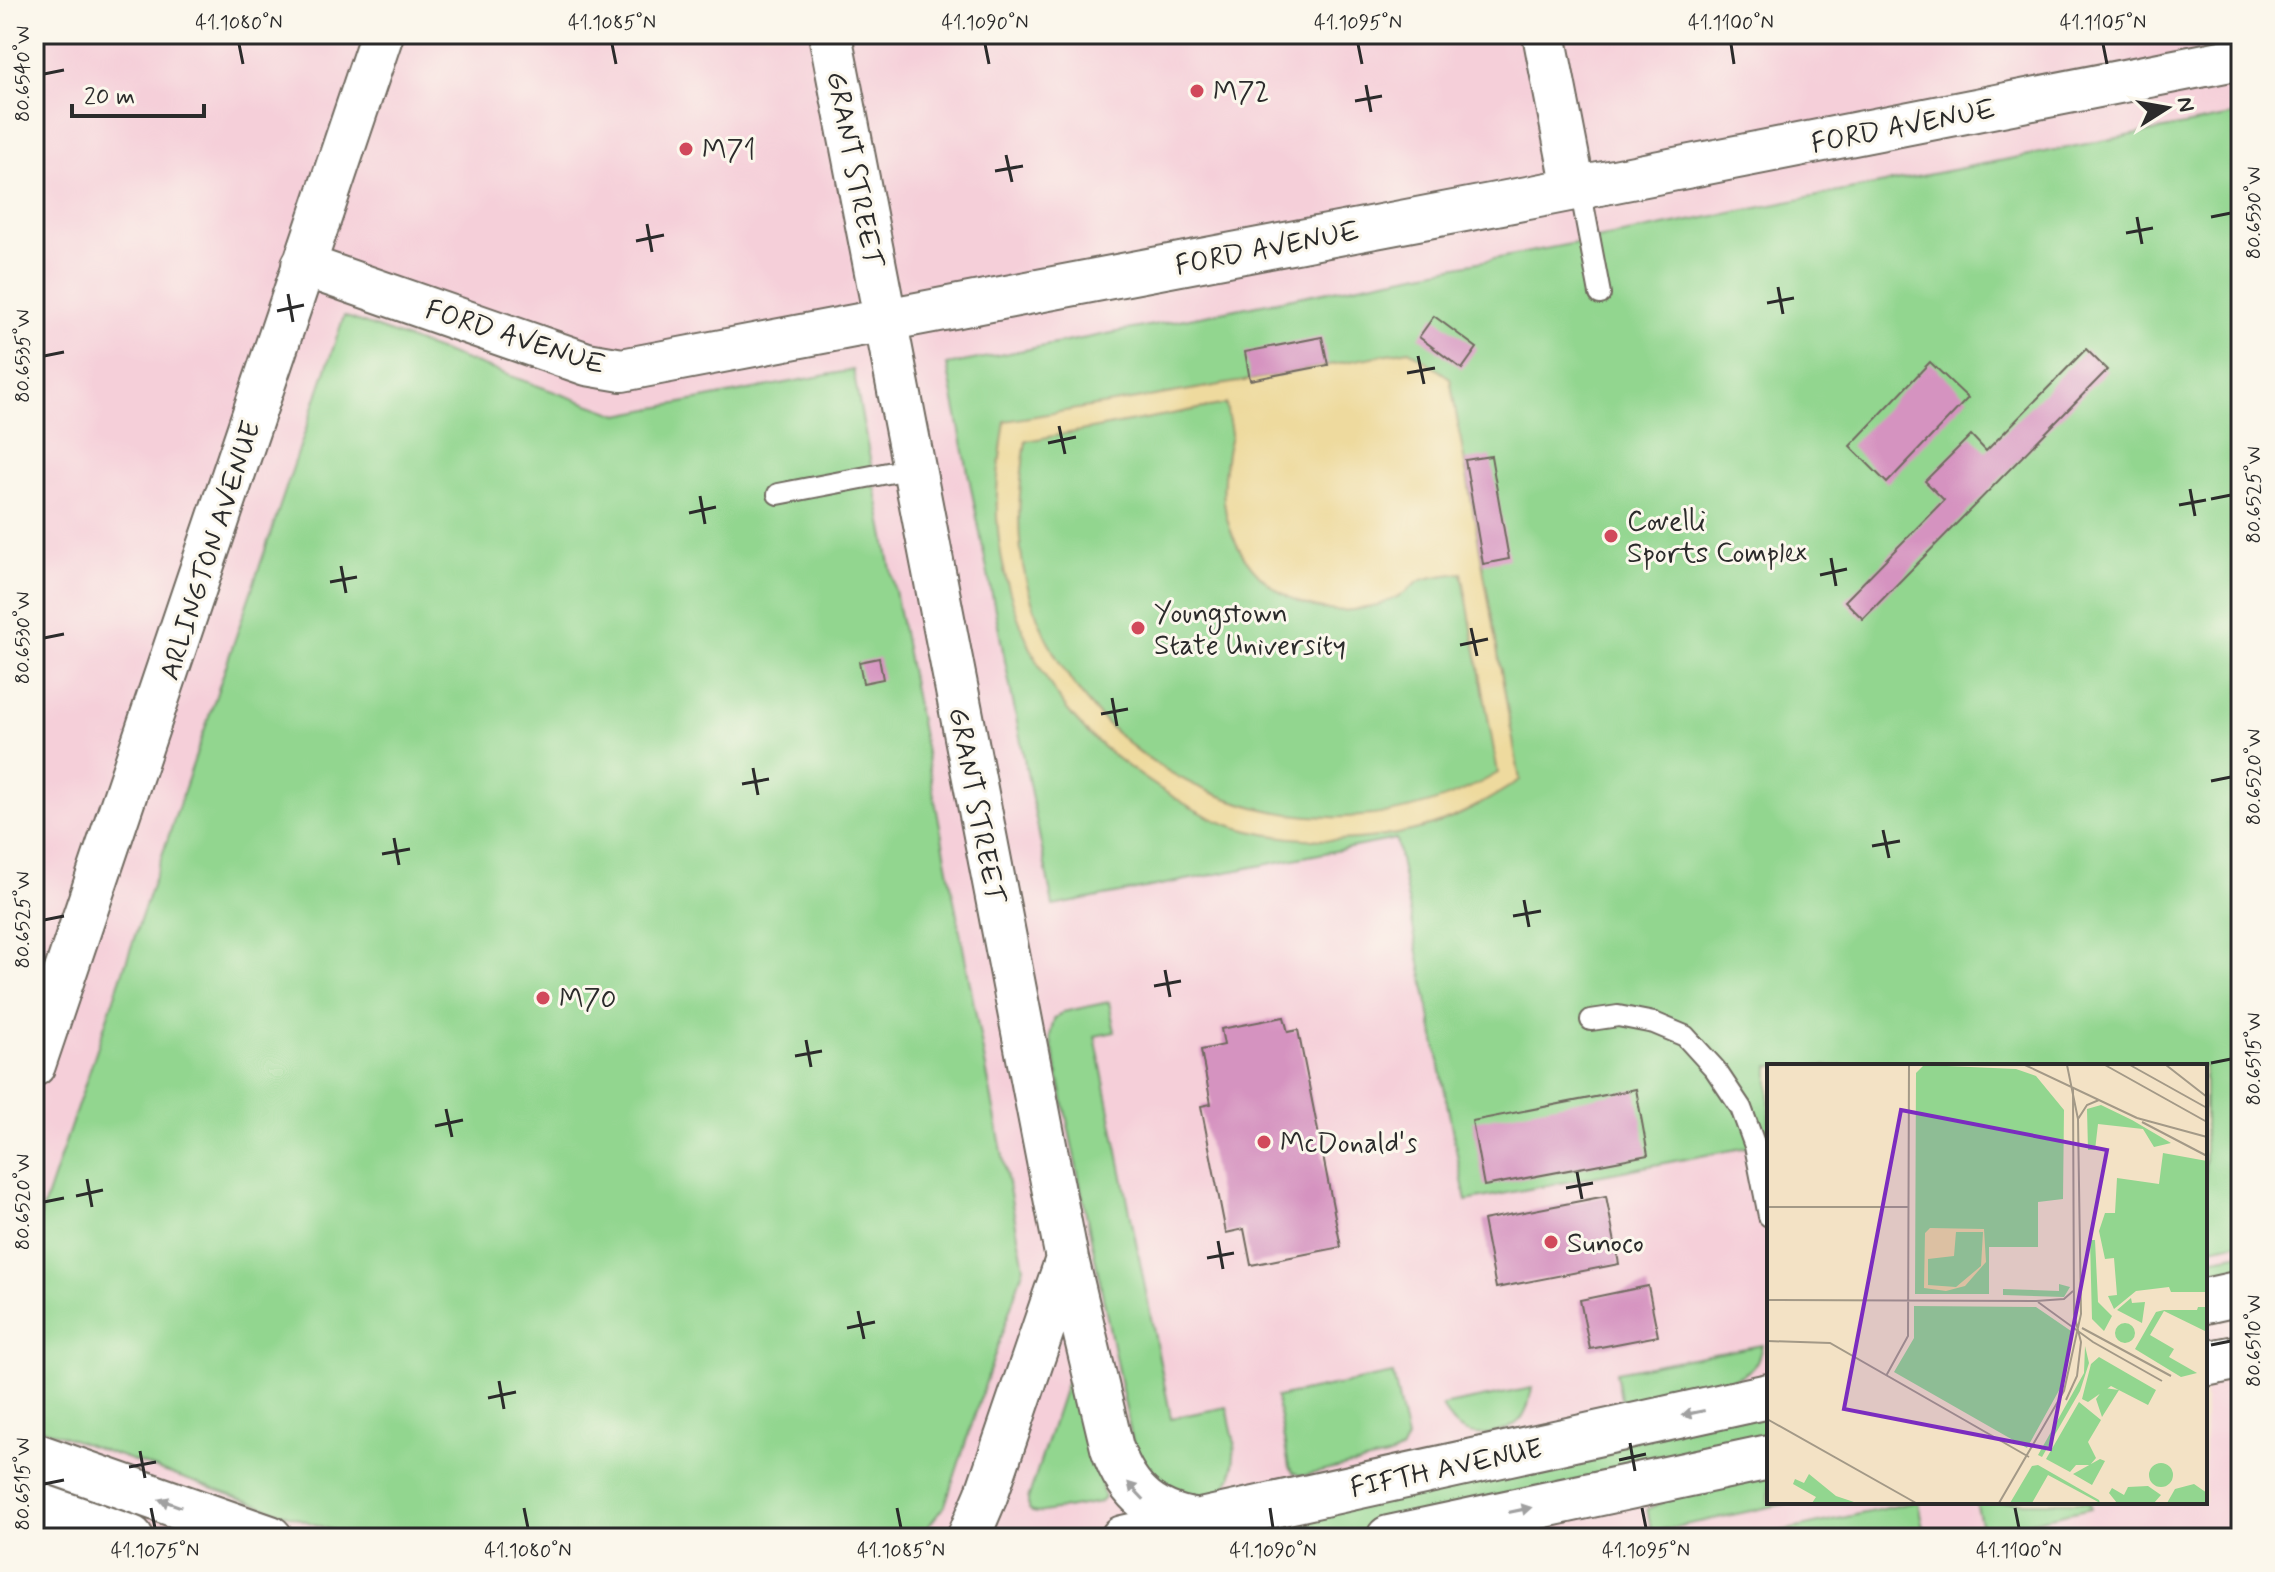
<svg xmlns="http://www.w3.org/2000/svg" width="2275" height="1572" font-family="Mynerve,sans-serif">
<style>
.built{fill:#f5cfd9;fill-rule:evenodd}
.green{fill:#92d68f;stroke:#5e805d;stroke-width:2}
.sand{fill:#eeda9e;stroke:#8c8264;stroke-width:2;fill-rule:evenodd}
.building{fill:#d593c0}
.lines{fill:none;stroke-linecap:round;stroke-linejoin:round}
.lane-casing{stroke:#716b61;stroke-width:24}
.street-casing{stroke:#716b61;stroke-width:46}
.secondary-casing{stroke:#716b61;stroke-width:48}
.lane{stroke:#fff;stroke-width:20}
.street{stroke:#fff;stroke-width:42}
.secondary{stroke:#fff;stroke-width:44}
.oneway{fill:#a0a0a0}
.ticks{fill:none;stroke:#2b2b2b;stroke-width:3}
.poi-dot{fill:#d1495b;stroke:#fbf7ec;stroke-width:3}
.labels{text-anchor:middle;stroke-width:6;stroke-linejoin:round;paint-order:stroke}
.poi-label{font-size:28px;fill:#2b2b2b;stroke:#fbf7ec;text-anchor:start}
.street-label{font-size:28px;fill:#2b2b2b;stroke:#fbf7ec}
.inset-road{fill:none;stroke:#a39987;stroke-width:2}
.view{fill:#7b2cbf;fill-opacity:0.15;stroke:#7b2cbf;stroke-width:4}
.inset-edge{fill:none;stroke:#2b2b2b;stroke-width:4}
.neatline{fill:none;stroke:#2b2b2b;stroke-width:3}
.ticks-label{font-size:20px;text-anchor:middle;fill:#2b2b2b}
</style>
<rect width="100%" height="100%" fill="#fbf7ec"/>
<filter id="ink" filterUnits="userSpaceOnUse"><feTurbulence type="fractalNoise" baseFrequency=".0125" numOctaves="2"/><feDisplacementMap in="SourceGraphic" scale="16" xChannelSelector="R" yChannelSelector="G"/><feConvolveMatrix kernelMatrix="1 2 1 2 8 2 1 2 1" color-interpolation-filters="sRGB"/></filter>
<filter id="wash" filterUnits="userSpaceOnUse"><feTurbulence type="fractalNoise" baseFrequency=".006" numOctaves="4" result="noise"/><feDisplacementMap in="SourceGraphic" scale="32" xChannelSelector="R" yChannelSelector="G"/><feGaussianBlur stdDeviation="1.8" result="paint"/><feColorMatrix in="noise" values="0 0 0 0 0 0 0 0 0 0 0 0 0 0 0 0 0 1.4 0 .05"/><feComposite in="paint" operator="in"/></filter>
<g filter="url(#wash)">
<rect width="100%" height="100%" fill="#f3e2c5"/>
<path class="built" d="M34,34H2241V1538H34ZM1769,1066H2205V1502H1769Z"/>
<path class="green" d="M2241,114V1242L2205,1249V1066H1769V1143L1466,1201L1396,839L1053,906L947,365Z
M344,316L619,415L853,370L1024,1267L945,1505L919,1538H354L34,1426V1235Z
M1109,1002L1115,1032L1095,1036L1171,1418L1227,1407L1235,1444L1232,1476L1221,1494C1178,1506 1164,1498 1137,1464L1050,1036L1054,1019L1063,1012Z
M2241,1253V1272L2205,1279V1260Z
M1762,1345C1760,1353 1759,1361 1753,1367C1735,1387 1651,1398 1622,1404L1616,1372Z
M1079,1358L1104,1498L1100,1502L1038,1513L1032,1512L1028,1509V1499L1074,1359Z
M1393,1374L1407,1439L1401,1451L1387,1457L1302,1476L1294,1473L1289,1467L1276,1397Z
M1532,1388C1530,1396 1529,1406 1525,1413C1515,1432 1480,1440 1462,1430C1451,1425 1447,1415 1442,1406Z
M1769,1396V1457L1389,1538H1123Z
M1769,1464V1502H1793L1652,1532L1647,1509L1732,1472Z
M1915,1502H1918L1925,1538H1750Z
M1976,1502H2090L2091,1508L1983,1532Z"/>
<path class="sand" d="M1409,350L1450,378L1520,780C1492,798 1464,815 1433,825C1372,844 1297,845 1235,827C1208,819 1183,803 1159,788C1129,768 1099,747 1075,719C1034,672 1003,592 998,530C994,493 1000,457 1005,421L1250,380ZM1226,404C1227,414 1230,425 1231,434C1231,440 1228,446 1227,452C1225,468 1222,484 1224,501C1230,567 1294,621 1360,609C1376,607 1393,600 1406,592C1411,589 1415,583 1420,581C1432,576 1449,575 1462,573L1498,773C1318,879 1077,786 1026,580C1015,534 1019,487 1026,441Z"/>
<g id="blocks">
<path class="building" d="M1434,316L1477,348L1462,369L1419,337Z
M1322,337L1328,365L1250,380L1245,352Z
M2086,349L2107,370L1863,619L1845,601L1944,500L1925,481L1971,435L1986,451Z
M1930,362L1968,398L1887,483L1850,446Z
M1491,456L1509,559L1483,564L1465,460Z
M879,658L883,679L863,683L859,662Z
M1284,1017L1288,1032L1298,1030L1341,1247L1251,1265L1244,1229L1226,1233L1201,1106L1211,1104L1201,1050L1224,1045L1221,1029Z
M1636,1089L1648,1155L1484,1186L1472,1121Z
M1606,1196L1619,1264L1496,1288L1483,1220Z
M1648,1286L1658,1336L1590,1349L1580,1300Z"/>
</g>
</g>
<g filter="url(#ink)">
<use href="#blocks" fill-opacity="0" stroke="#716b61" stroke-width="2"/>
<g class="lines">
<g class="lane-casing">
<path id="lane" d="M1580,188L1600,294
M778,494L914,468
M1591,1020L1618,1016L1654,1023L1685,1036L1715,1069L1741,1108L1755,1146L1769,1216"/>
</g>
<g class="street-casing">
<path id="street" d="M830,34L1067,1259L1112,1448C1128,1495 1155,1516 1205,1522
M1544,34L1574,189
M303,265L587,364L622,370L1533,197L2241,58
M34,1065L382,34
M968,1538L986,1496L1067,1259"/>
</g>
<g class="secondary-casing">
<path id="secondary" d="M2205,1301L2241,1293
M2205,1364L2241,1357
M34,1455L270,1538
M34,1504L131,1538
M1123,1538L1769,1396
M1389,1538L1769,1457"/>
</g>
<use href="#lane" class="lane"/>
<use href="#street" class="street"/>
<use href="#secondary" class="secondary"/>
</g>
<defs><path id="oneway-solid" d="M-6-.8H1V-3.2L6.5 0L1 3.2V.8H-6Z" transform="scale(2)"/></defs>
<g class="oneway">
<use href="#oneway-solid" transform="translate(1693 1413) rotate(168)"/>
<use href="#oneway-solid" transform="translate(1136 1491) rotate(-133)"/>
<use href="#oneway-solid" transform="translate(170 1503) rotate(-161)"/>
<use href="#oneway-solid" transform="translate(1520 1510) rotate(-12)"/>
</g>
</g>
<path class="ticks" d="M239,44L243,64M612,44L616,64M985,44L989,64M1358,44L1362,64M1731,44L1734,64M2103,44L2107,64M44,74L64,70M1366,85L1371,112M1355,101L1382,96M1006,155L1012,182M995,171L1023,166M2137,217L2142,244M2211,217L2231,213M647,224L652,252M2126,233L2153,228M636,241L664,235M1778,287L1783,314M288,294L293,322M1767,303L1794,298M277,311L304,305M44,356L64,352M1418,356L1424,384M1407,373L1435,368M1059,426L1065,454M1048,443L1076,437M2190,489L2195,516M700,496L705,524M2211,499L2231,495M2179,505L2206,500M689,513L716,507M1831,558L1836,586M341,566L346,593M1820,575L1847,569M330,582L357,577M1471,628L1477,656M44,638L64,634M1460,645L1488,639M1112,698L1117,726M1101,714L1128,709M753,768L758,795M2211,781L2231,777M742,784L769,779M1883,830L1889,858M394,838L399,865M1872,846L1900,841M382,854L410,849M1524,900L1529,927M1513,916L1541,911M44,920L64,916M1165,970L1170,997M1154,986L1181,981M806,1040L811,1067M795,1056L822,1051M2211,1063L2231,1059M446,1109L452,1137M435,1126L463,1120M1577,1172L1582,1199M87,1179L92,1207M1566,1188L1593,1183M76,1196L103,1190M44,1202L64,1198M1218,1241L1223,1269M1207,1258L1234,1253M858,1311L864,1339M847,1328L875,1322M2211,1345L2231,1341M499,1381L504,1409M488,1398L516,1392M1630,1443L1635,1471M140,1451L145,1478M1619,1460L1646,1454M129,1467L156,1462M44,1484L64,1480M151,1508L155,1528M524,1508L528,1528M897,1508L901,1528M1270,1508L1273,1528M1642,1508L1646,1528M2015,1508L2019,1528"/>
<g class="poi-dot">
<circle cx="1197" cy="91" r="8"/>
<circle cx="686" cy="149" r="8"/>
<circle cx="1611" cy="536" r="8"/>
<circle cx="1138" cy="628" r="8"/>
<circle cx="543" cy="998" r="8"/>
<circle cx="1264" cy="1142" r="8"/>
<circle cx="1551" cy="1242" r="8"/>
</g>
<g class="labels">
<g class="poi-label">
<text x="1213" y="101">M72</text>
<text x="702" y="159">M71</text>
<text x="1627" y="530">Covelli<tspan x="1627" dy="32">Sports Complex</tspan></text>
<text x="1154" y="622">Youngstown<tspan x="1154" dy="32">State University</tspan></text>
<text x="559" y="1008">M70</text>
<text x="1280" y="1152">McDonald's</text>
<text x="1567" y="1252">Sunoco</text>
</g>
<g class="street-label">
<text transform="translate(1903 125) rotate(-11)" y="10">FORD AVENUE</text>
<text transform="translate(856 169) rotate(79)" y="10">GRANT STREET</text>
<text transform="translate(1267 247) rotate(-11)" y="10">FORD AVENUE</text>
<text transform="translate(516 336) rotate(18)" y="10">FORD AVENUE</text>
<text transform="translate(209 550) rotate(-72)" y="10">ARLINGTON AVENUE</text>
<text transform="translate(978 805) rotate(79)" y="10">GRANT STREET</text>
<text transform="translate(1446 1467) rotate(-12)" y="10">FIFTH AVENUE</text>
</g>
</g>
<g transform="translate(1767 1064)">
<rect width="440" height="440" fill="#f3e2c5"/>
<path d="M157,1L249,5L269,12L297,46L296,135L271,138V183H222V230H148L149,9ZM334,41L365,56L404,79L387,83L376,65L331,60L328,86H321L320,45ZM396,89L440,97V228H404L402,223L369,227L347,245L341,232L350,231L347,194L338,195L332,167L338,149H348L350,114L392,120ZM323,176H328L331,238L345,252L337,267L325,255ZM292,220L303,223L297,233L236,231V225L292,227ZM364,234L365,239L378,238L375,259L350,246ZM147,242L269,243L304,267L295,321L260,384L127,308L147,274ZM431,243H440V268L397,247L383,271L407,285L402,293L430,309L414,313L368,285L389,248L397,246H430ZM348 269a10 10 0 1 1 20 0a10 10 0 1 1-20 0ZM318,282L322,299L313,327L275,393L271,391L317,309ZM332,293L389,326L381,341L344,322L321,338L315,335L324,300ZM337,324L352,326L335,353L329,335ZM312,338L334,356L321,378L329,394L323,401H309L303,408L279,395ZM333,395L338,397L325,421L306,410ZM382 411a12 12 0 1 1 24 0a12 12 0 1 1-24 0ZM271,401L332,436L333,439L281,411L265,439H243L265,402ZM42,410L69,432L90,439H45L49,433L26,420L28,415L37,419ZM427,420L440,429V439H400L408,425ZM381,422L394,431L387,439H350L342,429L345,424L357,431L361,423Z" fill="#92d68f"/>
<path d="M163,164L217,165L219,198L198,222L179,227L157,224L158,169ZM189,168H216L214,202L189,223L161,221V195L187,192Z" fill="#eeda9e" fill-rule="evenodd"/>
<path class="inset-road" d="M258,1L370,54M338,1L440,58M363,1L440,44M399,1L440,33M370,54L440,73M311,55L320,41L332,36M375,58L440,92M0,143H141M0,236L269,237L297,235L306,227M271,238L326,278L395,317M315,264L404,312M0,277L63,279L262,393M119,312L141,272L142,1M299,336L310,312L314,278L307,250L306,24M0,355L149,439M232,439L297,327L314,250L311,55L300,1"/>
<path class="view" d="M134,46L340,86L283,385L77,345Z"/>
<rect width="440" height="440" class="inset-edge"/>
</g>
<rect width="2275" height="1572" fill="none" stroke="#fbf7ec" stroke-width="88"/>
<g transform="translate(2167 108) rotate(79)" stroke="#fbf7ec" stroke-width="6" paint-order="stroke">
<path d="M0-6L14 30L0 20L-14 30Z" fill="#2b2b2b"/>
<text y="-12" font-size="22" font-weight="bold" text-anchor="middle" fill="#2b2b2b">N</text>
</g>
<path d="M72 104v12h132v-12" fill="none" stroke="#2b2b2b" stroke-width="4"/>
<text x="84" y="104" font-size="24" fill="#2b2b2b" stroke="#fbf7ec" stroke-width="6" paint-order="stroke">20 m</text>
<rect x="44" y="44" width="2187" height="1484" class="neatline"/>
<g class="ticks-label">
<text x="239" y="29">41.1080°N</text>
<text x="612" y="29">41.1085°N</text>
<text x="985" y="29">41.1090°N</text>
<text x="1358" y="29">41.1095°N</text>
<text x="1731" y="29">41.1100°N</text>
<text x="2103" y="29">41.1105°N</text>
<text transform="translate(22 74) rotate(-90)" y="7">80.6540°W</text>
<text transform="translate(2253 213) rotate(-90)" y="7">80.6530°W</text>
<text transform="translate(22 356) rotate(-90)" y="7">80.6535°W</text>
<text transform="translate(2253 495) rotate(-90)" y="7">80.6525°W</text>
<text transform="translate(22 638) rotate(-90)" y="7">80.6530°W</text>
<text transform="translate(2253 777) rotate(-90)" y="7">80.6520°W</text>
<text transform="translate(22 920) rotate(-90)" y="7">80.6525°W</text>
<text transform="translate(2253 1059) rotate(-90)" y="7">80.6515°W</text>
<text transform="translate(22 1202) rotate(-90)" y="7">80.6520°W</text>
<text transform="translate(2253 1341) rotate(-90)" y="7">80.6510°W</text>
<text transform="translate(22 1484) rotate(-90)" y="7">80.6515°W</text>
<text x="155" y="1557">41.1075°N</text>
<text x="528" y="1557">41.1080°N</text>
<text x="901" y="1557">41.1085°N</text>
<text x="1273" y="1557">41.1090°N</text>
<text x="1646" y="1557">41.1095°N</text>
<text x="2019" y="1557">41.1100°N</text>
</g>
</svg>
